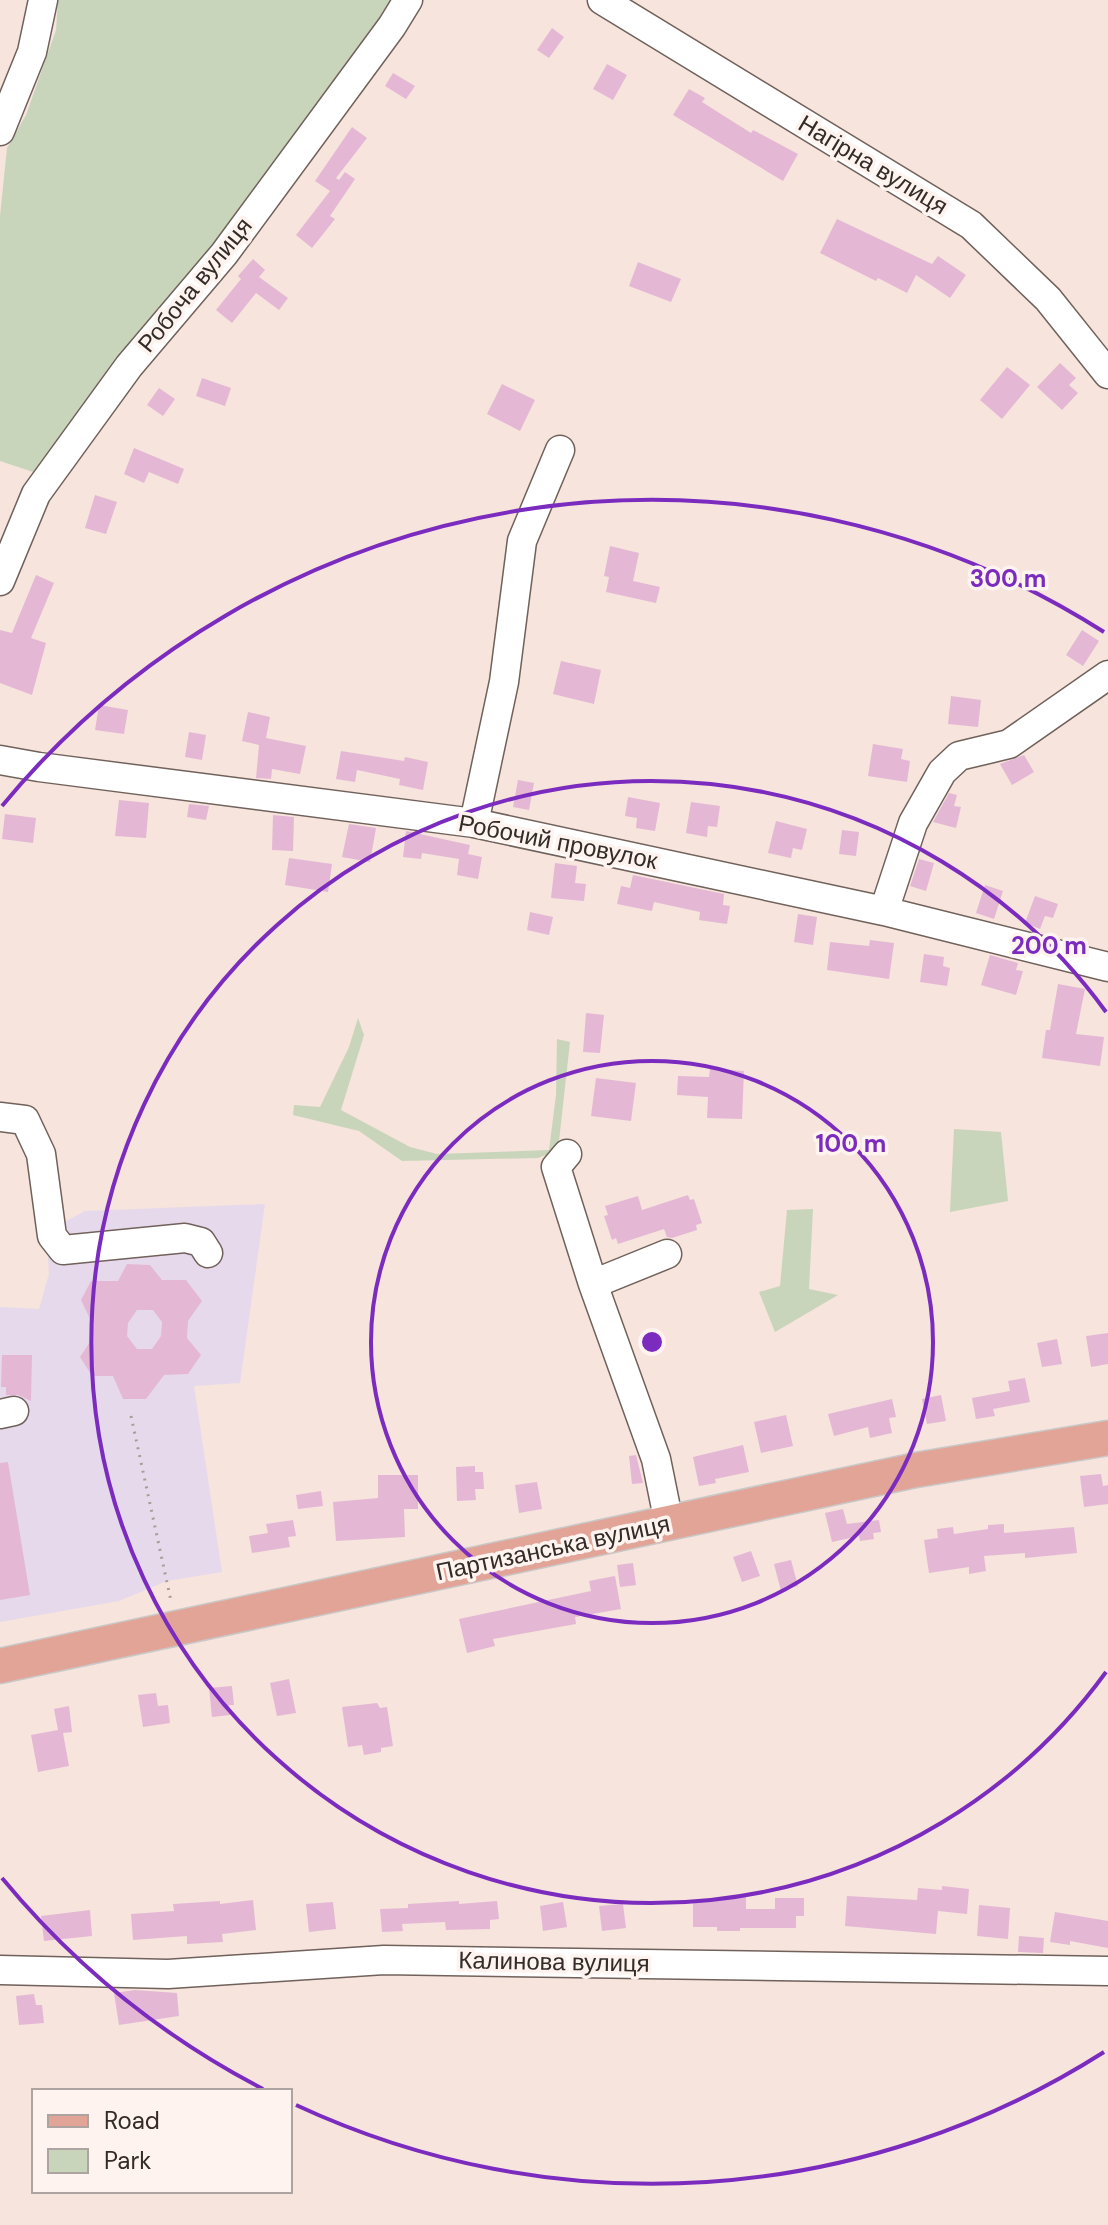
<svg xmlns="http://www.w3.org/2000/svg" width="1108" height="2225" font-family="'DM Sans',sans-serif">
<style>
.education{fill:#e7d9ec}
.green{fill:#c9d5ba}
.building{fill:#e4b8d4;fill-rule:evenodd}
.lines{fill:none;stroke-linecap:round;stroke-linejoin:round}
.minor-casing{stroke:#70615b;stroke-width:31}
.major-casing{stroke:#cac8c7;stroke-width:37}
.path{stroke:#aa9d97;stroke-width:3;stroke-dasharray:2 6;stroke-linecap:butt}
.minor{stroke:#fff;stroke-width:28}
.major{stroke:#e1a497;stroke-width:34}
.ring{fill:none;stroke:#7b2cbf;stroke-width:4}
.labels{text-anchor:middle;stroke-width:7;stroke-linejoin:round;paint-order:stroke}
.street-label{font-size:24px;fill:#332c29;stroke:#fef3ef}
.centre{fill:#7b2cbf;stroke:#fef3ef;stroke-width:4}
.ring-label{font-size:24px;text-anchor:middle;font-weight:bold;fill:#7b2cbf;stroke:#fef3ef;stroke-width:7;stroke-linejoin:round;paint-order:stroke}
</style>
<rect width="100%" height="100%" fill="#f6e4dd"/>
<path class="education" d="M265,1204L240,1383L194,1386L222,1572L167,1581L119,1601L0,1622V1307L39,1309L49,1274L47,1244L57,1226L85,1211Z"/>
<path class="green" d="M58,0H399L250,206L36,473L0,461V216L7,148L26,115L56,30Z
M358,1018L364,1035L341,1110L410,1147L437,1154L549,1150L556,1095L557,1039L570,1042L558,1150L538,1158L402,1161L359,1131L293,1115L294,1105L320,1107L349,1047Z
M954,1129L1001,1132L1008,1201L950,1212Z
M813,1209L809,1289L838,1295L775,1332L759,1292L780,1286L787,1210Z"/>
<path class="building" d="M552,28L564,37L549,58L537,50Z
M607,64L627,75L613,100L593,89Z
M393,73L415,86L406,99L385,86Z
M689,89L705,98L702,102L751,133L753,130L798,154L783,181L673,115Z
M352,127L367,138L336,178L339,180L345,172L355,179L330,216L335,219L312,248L296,235L330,191L315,181Z
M837,219L932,264L938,256L966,275L950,298L916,275L907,293L878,278L876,281L820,253Z
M253,259L265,270L259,277L288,298L279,310L256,293L232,323L216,310L241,279L238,276Z
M638,262L681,279L671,302L629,286Z
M1060,363L1076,378L1069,385L1078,393L1062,410L1037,387Z
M1007,367L1030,385L1002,419L980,400Z
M202,378L231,388L225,406L196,396Z
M502,384L535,400L520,431L487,414Z
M159,388L175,399L163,416L147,405Z
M134,448L184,469L178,484L149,472L144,483L124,474Z
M95,495L117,502L106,534L85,528Z
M610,546L639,553L633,581L660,587L656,603L606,592L609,577L604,576Z
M36,575L54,583L31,638L46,643L32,695L0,683V630L12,633Z
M1082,630L1099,641L1083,666L1066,655Z
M561,661L601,670L594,704L553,694Z
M951,696L981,700L978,727L948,724Z
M99,705L128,710L124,734L95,730Z
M248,712L270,717L266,738L306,746L300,774L272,769L271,779L256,778L259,745L242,741Z
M189,732L206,735L202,760L185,757Z
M873,744L903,749L901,759L910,761L907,782L868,776Z
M341,751L404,761L405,757L428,762L423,790L399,785L400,779L357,770L355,782L336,779Z
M1024,755L1034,772L1012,785L1000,764Z
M518,780L534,783L529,810L513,807Z
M949,793L957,795L954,806L961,807L956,828L933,822Z
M628,797L660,803L655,831L636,828L637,818L625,816Z
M119,800L149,803L146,838L115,836Z
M691,802L720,806L717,827L708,826L707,837L686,833Z
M189,804L209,806L206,820L187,817Z
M5,814L36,818L33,843L2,839Z
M273,815L294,817L293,851L272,850Z
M776,821L807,829L802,850L793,848L791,858L768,853Z
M349,824L376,828L370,862L342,857Z
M842,830L859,832L856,856L839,854Z
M406,831L470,845L468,854L482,857L478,879L457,875L459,859L422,853L421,859L403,857Z
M289,858L332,864L328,892L285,885Z
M919,859L934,863L926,891L910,886Z
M555,863L577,866L575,883L586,884L584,901L551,898Z
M633,875L724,894L723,905L730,906L727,924L699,920L700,912L654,902L652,911L617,904L621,886L630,888Z
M985,885L1003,891L994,919L976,913Z
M1035,896L1058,904L1053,918L1045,916L1040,929L1025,923Z
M530,912L553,917L549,935L527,930Z
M798,914L817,917L813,945L794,942Z
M870,940L894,943L889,979L827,970L830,942L869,946Z
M924,954L944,957L943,966L950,968L947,986L920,982Z
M990,955L1018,963L1016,970L1023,971L1016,995L981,985Z
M1058,984L1085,989L1076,1034L1104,1037L1100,1066L1042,1058L1046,1030H1050Z
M586,1013L604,1015L600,1053L583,1052Z
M710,1069L744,1071L742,1119L707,1118L708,1097L677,1095L678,1076L709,1077Z
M596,1078L636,1083L631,1121L591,1116Z
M688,1195L690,1200L694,1199L702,1223L696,1225L697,1230L672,1238L667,1237L664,1229L618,1244L616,1238L612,1240L604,1216L608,1215L605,1206L638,1196L642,1210Z
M127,1264L150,1265L162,1280H186L202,1301L188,1321L187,1338L201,1355L188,1374L164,1375L146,1399H123L113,1376H92L80,1357L92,1339L91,1321L81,1300L91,1281H118ZM137,1310H153L162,1322L161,1336L152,1349H137L127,1336L128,1323Z
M1108,1333V1364L1091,1367L1086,1336Z
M1057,1339L1062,1364L1042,1367L1037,1343Z
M2,1355H32L31,1401L18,1395H6V1387H1Z
M1025,1378L1030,1402L993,1409L995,1416L976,1419L972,1398L1010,1391L1008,1381Z
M941,1395L946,1421L927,1424L922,1399Z
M892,1399L896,1417L889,1418L892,1433L870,1438L868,1427L834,1436L828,1414Z
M786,1415L793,1446L761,1453L754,1422Z
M743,1445L749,1472L715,1479L716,1483L699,1486L693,1457Z
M636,1455L643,1483L632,1484L629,1456Z
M8,1462L30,1595L0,1600V1463Z
M475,1466V1472H483L484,1489H475L476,1500L457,1501L456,1467Z
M1101,1474L1103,1486L1108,1485V1504L1084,1507L1080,1476Z
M378,1475H418V1509H404L405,1537L336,1541L333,1502L378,1498Z
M537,1482L542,1509L519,1513L515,1485Z
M321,1491L323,1506L298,1509L296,1495Z
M843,1509L847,1524L879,1520L881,1532L873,1533L874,1539L860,1541L859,1536L832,1542L825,1513Z
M293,1520L296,1536L288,1537L290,1547L252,1553L249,1536L268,1533L266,1524Z
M1004,1524V1533L1074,1527L1077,1553L1025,1558V1553L984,1556L986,1571L969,1574V1567L929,1573L924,1540L938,1538L937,1529L953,1527L954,1534L988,1529V1525Z
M751,1551L760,1576L742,1582L733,1557Z
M791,1560L798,1586L781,1591L774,1564Z
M633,1563L636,1585L620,1587L617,1565Z
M615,1576L621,1609L575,1617L576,1624L493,1639L495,1646L467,1653L459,1619L591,1591L589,1581Z
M289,1679L296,1713L277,1716L270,1683Z
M232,1686L234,1705H229L230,1715L212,1717L209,1688Z
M156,1693L158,1706L168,1705L170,1723L143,1727L138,1695Z
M377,1703L380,1708L387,1707L393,1746L381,1748V1752L364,1755L362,1745L348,1747L342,1707Z
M69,1706L72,1732L63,1733L69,1766L38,1772L31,1735L58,1730L54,1709Z
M942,1886L969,1889L967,1914L938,1911L936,1934L845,1926L847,1896L917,1900L918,1888L942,1890Z
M718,1897H746V1909H775V1898H804V1916H796V1928H740V1931H717V1927H693V1902L718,1901Z
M253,1900L256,1930L222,1934L223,1942L187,1944V1936L133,1940L131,1914L174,1911L173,1904L220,1901V1904Z
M459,1901V1904L497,1901L499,1919L490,1920V1929L446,1930L445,1922L402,1924L403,1931L382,1932L380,1909L408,1908V1904Z
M333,1902L336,1929L309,1932L306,1904Z
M563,1902L567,1927L543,1931L540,1906Z
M623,1904L626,1928L602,1931L599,1906Z
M979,1905L1010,1908L1008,1939L977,1936Z
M90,1910L92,1936L44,1941L41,1916Z
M1055,1912L1108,1921V1948L1070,1941V1945L1050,1942Z
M1019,1936L1044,1938L1043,1953L1018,1952Z
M135,1990L177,1993L179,2016L119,2025L114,1993Z
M34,1994L36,2005H42L44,2023L19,2025L16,1996Z"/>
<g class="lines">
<g class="minor-casing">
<path id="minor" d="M602,0L971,225L1048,299L1108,374
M0,131L32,52L43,0
M0,581L36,494L129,366L224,254L392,26L408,0
M0,760L39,767L474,823L884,911L1108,967
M474,823L504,682L522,541L560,450
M884,911L913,823L942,772L959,756L1009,744L1108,675
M0,1117L25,1120L41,1154L52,1236L63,1250L185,1238L201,1242L208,1253
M567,1154L556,1167L593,1284L656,1459L669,1523
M593,1284L667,1254
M0,1414L14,1411
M0,1970L168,1974L384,1960L1108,1971"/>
</g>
<g class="major-casing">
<path id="major" d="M0,1666L916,1470L1108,1438"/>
</g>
<path class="path" d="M131,1416L171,1601"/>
<use href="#minor" class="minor"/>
<use href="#major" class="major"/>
</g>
<g class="ring">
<circle cx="652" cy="1342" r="281"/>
<path d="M1106 1672A561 561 0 1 1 1106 1012"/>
<path d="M1104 2052A842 842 0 0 1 296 2105M263 2089A842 842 0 0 1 2 1878M2 806A842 842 0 0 1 1104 632"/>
</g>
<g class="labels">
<g class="street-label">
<text transform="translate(873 165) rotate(31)" y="8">Нагірна вулиця</text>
<text transform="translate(195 285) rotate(-51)" y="8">Робоча вулиця</text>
<text transform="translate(558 842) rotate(11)" y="8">Робочий провулок</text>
<text transform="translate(553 1548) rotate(-12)" y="8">Партизанська вулиця</text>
<text transform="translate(554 1962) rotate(1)" y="8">Калинова вулиця</text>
</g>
</g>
<circle cx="652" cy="1342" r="12" class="centre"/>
<g class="ring-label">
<text x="1008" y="587">300 m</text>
<text x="1049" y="954">200 m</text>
<text x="851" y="1152">100 m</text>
</g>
<rect x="32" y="2089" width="260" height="104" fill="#fef3ef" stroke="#ada3a0" stroke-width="2"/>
<rect x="48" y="2115" width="40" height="12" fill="#e1a497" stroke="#ada3a0" stroke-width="2"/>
<text x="104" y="2129" font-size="24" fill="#332c29">Road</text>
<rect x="48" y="2149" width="40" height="24" fill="#c9d5ba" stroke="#ada3a0" stroke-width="2"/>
<text x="104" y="2169" font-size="24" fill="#332c29">Park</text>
</svg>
